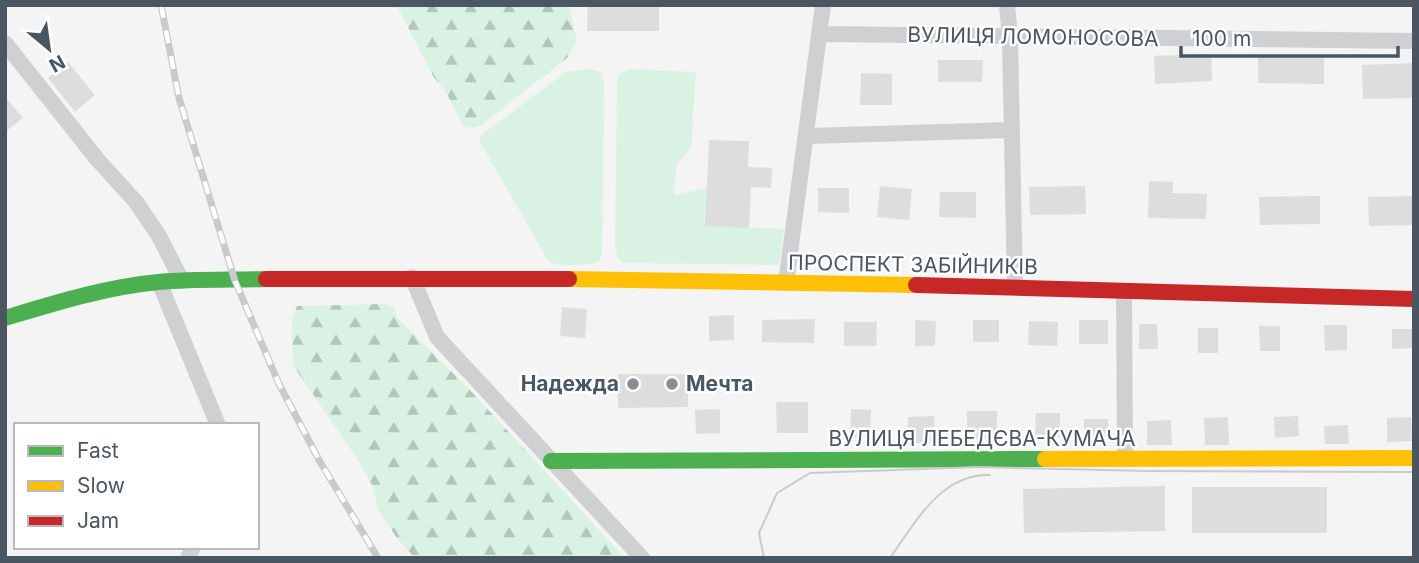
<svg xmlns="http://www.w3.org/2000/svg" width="1419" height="563" font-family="Inter,sans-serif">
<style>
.grass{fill:#d9f2e3}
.forest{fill:url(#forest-firs)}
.building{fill:#ddddde}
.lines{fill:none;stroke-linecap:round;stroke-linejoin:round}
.street{stroke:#ced0d2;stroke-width:16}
.fast{stroke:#4caf50;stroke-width:16}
.slow{stroke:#ffc107;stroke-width:16}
.jam{stroke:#c62828;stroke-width:16}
.tram{stroke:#c9cacc;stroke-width:2}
.rail-casing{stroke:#c9cacc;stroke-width:7}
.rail{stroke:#fff;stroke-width:4.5;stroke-dasharray:13;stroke-linecap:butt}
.poi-dot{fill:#868d94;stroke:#fff;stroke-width:2.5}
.labels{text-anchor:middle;stroke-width:5;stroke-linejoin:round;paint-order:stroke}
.street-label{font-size:21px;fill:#4a5661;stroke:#fff}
.poi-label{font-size:21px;font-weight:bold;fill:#4a5661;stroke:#fff;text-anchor:end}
</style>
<defs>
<pattern id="forest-firs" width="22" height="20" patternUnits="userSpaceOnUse" patternTransform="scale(1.75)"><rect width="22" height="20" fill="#d9f2e3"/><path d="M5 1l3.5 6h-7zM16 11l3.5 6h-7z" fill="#b2c7bb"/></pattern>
</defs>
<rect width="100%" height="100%" fill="#f4f4f4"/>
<path class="grass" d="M588,69L601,72L604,84L602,251L600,261C590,265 557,269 548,260C545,258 544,254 542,250L480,142V136L566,72Z
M629,69L696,72L691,148L676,165L674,195L707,188L705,226L784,229L779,265L625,263L618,259L615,249L617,82L619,75Z"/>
<path class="forest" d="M569,5L577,42L567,58L480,126L472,128L463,126L447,94L433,76L397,6Z
M385,304L394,307L397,318L468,388L625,558H415L399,541L378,510L373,487L360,463L293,365L292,319L297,306Z"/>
<path class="building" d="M588,5H659V31H587Z
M1211,54L1212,81L1155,84L1154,56Z
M1258,55H1324V84L1258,83Z
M938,60H983L982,82H938Z
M68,62L95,95L75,112L48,78Z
M1414,63V98L1363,99L1362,65Z
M861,73L892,74V105H860Z
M5,97L23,118L5,132Z
M709,140L749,141L748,167L772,168L771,188L751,187L749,228L705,226Z
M1149,181L1173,182V193L1207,194L1206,219L1148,218Z
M880,186L912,189L909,220L877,217Z
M1085,186L1086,214L1030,215L1029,187Z
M818,188H849V213L818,212Z
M940,192H976V218L939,217Z
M1320,196V224L1260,225L1259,197Z
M1414,196V225L1369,226L1368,197Z
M562,307L587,309L585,338L560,336Z
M734,315V340L709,341V316Z
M815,319L814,343L762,342V320Z
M915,320L936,321L935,346H915Z
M973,320H999V342H973Z
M1079,320H1108V344H1079Z
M1029,321L1058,322L1057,346L1028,345Z
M844,322H877L876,346H844Z
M1139,324H1157L1158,349H1139Z
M1324,325H1347V350L1325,351Z
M1259,326H1280V351H1260Z
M1198,328H1218V353H1198Z
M1392,329H1414V348L1392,349Z
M618,374H688V407L618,408Z
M776,402H808V433H777Z
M720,409V433L696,434L695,410Z
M851,409L871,410L870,438L850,437Z
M967,411H997V439H967Z
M1036,413H1060V437H1035Z
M934,416L935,443H908V417Z
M1298,416L1299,436L1275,438L1274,417Z
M1228,417L1229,445H1205L1204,418Z
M1411,417L1412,441L1387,442V418Z
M1084,419H1108V437H1084Z
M1171,420L1172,445H1147V421Z
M1348,425L1349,444H1325L1324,426Z
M1165,486V531L1024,533L1023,489Z
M1192,487H1327V533H1192Z"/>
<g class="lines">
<path class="street" d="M1007,5L1010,37L1015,287
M820,34L1414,41
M5,43L97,159L136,202L159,236L182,281
M807,136L1011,130
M412,277L437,337L642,558
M159,282L218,425
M786,283L823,5
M1124,291L1125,459
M188,558L193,547"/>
<path class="fast" d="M5,318C55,303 106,287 158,282C193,279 230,280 266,279
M551,461L1045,459"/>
<path class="slow" d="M569,279L916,285
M1045,459L1414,458"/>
<path class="jam" d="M266,279H569
M916,285L1414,299"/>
<path class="tram" d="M764,558L759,533L777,493L810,473L978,467L1148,471L1414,472
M890,558C915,523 941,473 990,475"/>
<g class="rail-casing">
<path id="rail" d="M161,5L179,98L235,281L279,384L319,460L378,558"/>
</g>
<use href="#rail" class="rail"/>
</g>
<g class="poi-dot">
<circle cx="633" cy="384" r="7"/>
<circle cx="672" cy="384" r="7"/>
</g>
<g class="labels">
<g class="street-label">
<text transform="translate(1033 37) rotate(1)" y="7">ВУЛИЦЯ ЛОМОНОСОВА</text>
<text transform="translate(913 265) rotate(1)" y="7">ПРОСПЕКТ ЗАБІЙНИКІВ</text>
<text x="982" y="446">ВУЛИЦЯ ЛЕБЕДЄВА-КУМАЧА</text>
</g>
<g class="poi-label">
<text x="619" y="391">Надежда</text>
<text x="686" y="391" text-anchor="start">Мечта</text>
</g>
</g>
<rect width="1419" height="563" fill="none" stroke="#4a5661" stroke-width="14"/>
<rect x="14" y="423" width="245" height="126" fill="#ffffff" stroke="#b7bbc0" stroke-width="2"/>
<rect x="28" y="446" width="35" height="10" fill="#4caf50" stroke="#b7bbc0" stroke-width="2"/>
<text x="77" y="458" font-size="21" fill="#4a5661">Fast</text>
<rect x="28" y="481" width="35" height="10" fill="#ffc107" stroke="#b7bbc0" stroke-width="2"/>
<text x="77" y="493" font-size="21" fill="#4a5661">Slow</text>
<rect x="28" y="516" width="35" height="10" fill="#c62828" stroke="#b7bbc0" stroke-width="2"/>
<text x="77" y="528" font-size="21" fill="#4a5661">Jam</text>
<g transform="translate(49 49) rotate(151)" stroke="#ffffff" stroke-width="5" paint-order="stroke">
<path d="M0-5L12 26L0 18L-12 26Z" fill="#4a5661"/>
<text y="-10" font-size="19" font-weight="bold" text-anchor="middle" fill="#4a5661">N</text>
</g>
<path d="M1181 46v10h217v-10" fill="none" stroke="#4a5661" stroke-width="3.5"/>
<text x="1192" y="46" font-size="21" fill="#4a5661" stroke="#ffffff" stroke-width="5" paint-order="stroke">100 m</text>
</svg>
